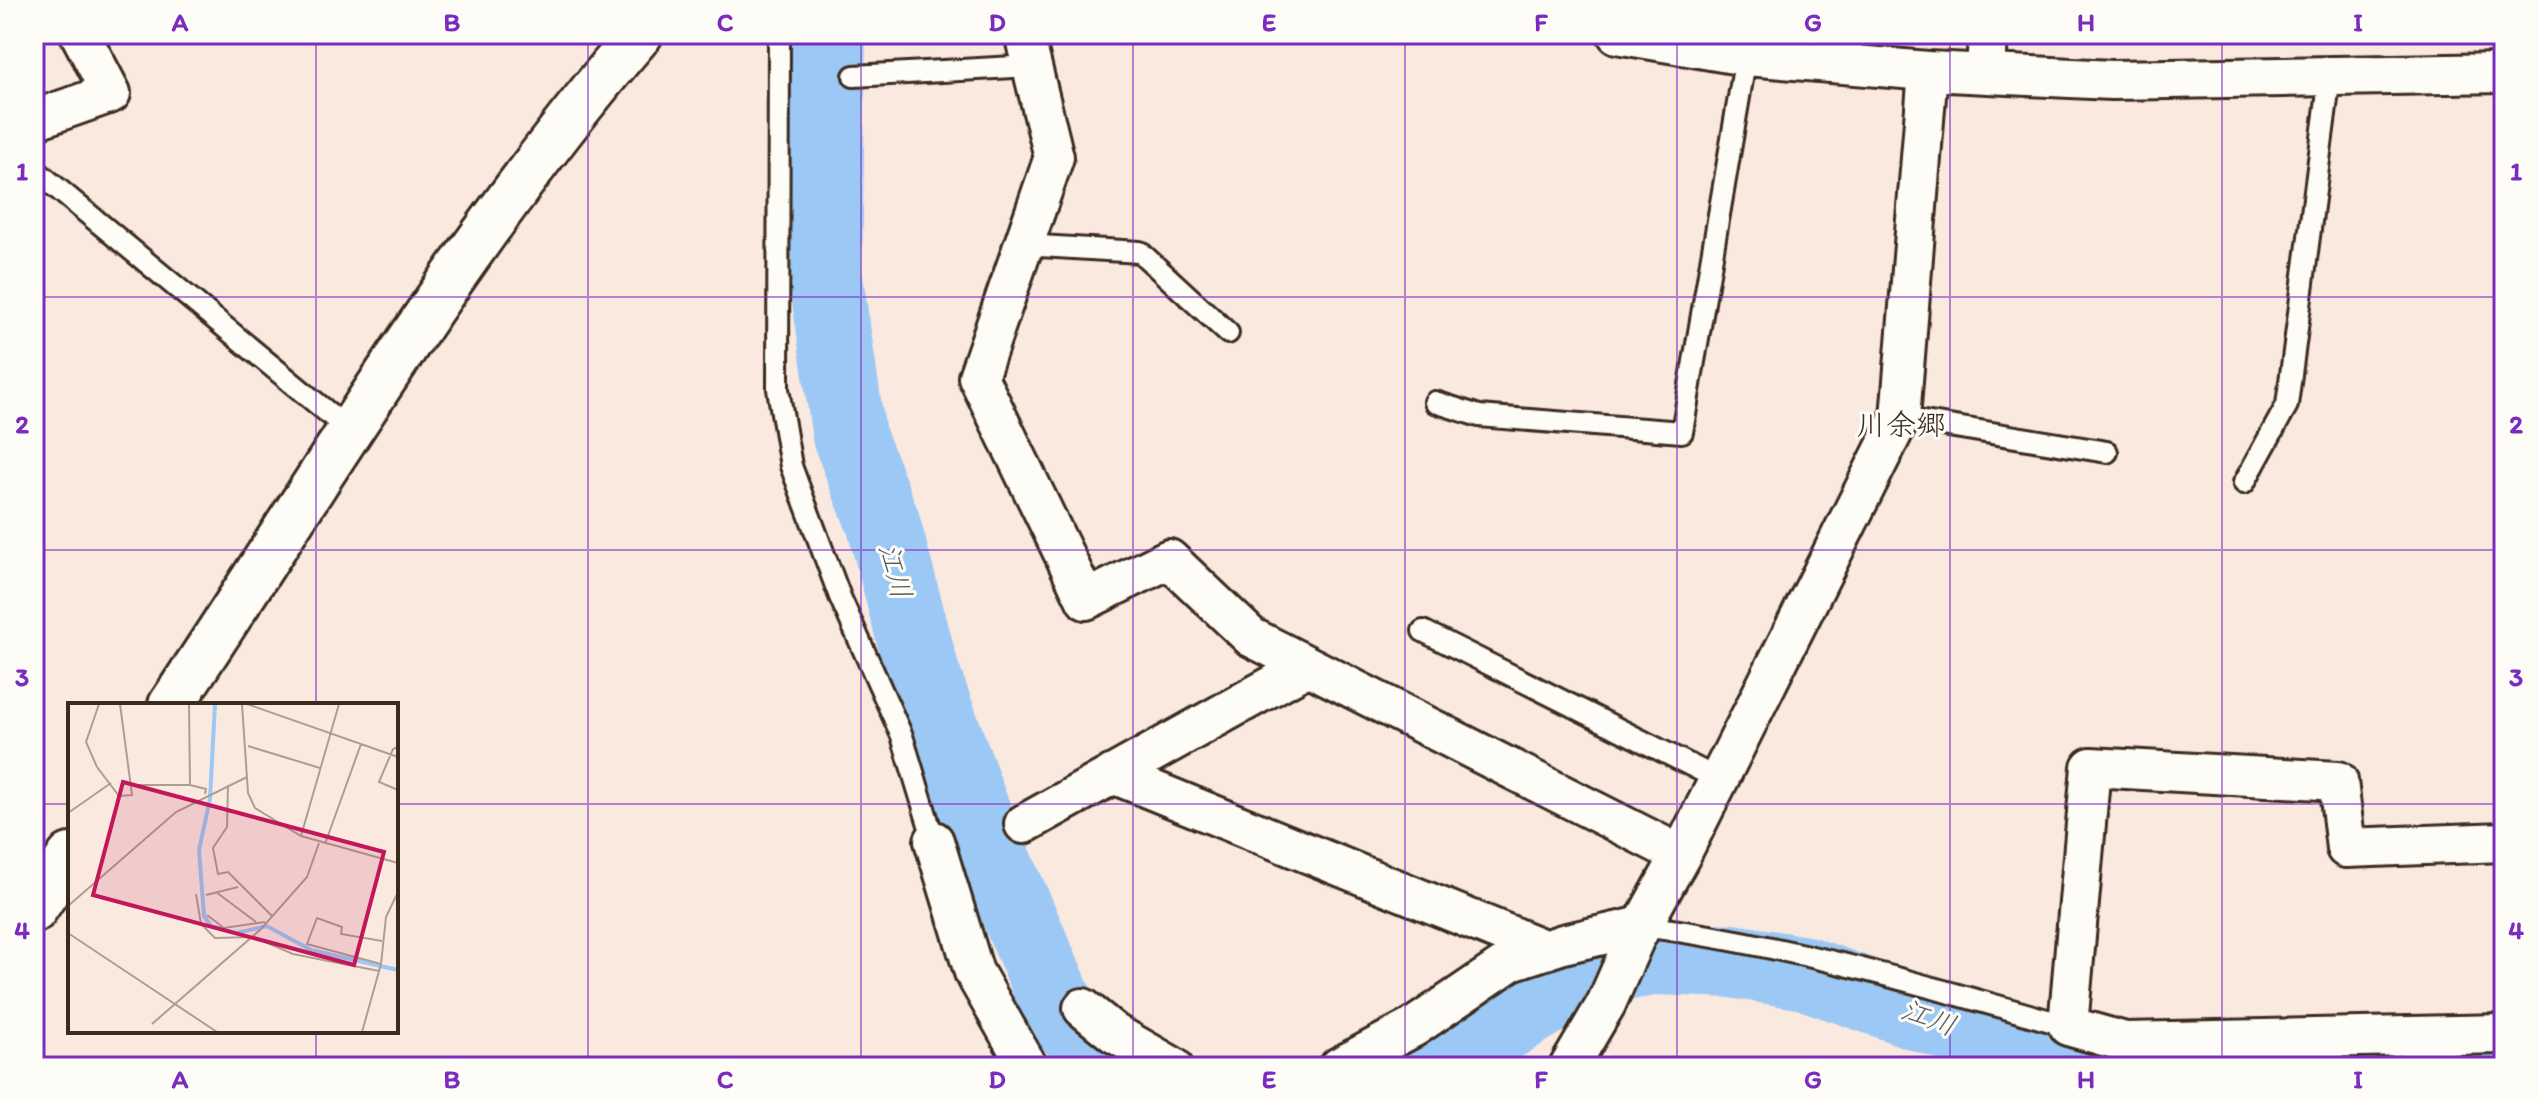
<svg xmlns="http://www.w3.org/2000/svg" width="2538" height="1101" font-family="Itim,'Klee One',sans-serif">
<style>
.lines{fill:none;stroke-linecap:round;stroke-linejoin:round}
.river{stroke:#9bc8f5;stroke-width:74}
.lane-casing{stroke:#3b2a1e;stroke-width:26}
.street-casing{stroke:#3b2a1e;stroke-width:44}
.secondary-casing{stroke:#3b2a1e;stroke-width:50}
.lane{stroke:#fdfcf7;stroke-width:20}
.street{stroke:#fdfcf7;stroke-width:38}
.secondary{stroke:#fdfcf7;stroke-width:44}
.grid{fill:none;stroke:#7b2cbf;stroke-width:2;stroke-opacity:0.55}
.labels{text-anchor:middle;stroke-width:6;stroke-linejoin:round;paint-order:stroke}
.water-label{font-size:28px;font-style:italic;fill:#58595e;stroke:#fdfcf7}
.quarter-label{font-size:30px;fill:#3b2a1e;stroke:#fdfcf7}
.inset-river{fill:none;stroke:#9bc8f5;stroke-width:4}
.inset-road{fill:none;stroke:#ae9d92;stroke-width:2}
.view{fill:#c2185b;fill-opacity:0.15;stroke:#c2185b;stroke-width:4}
.inset-edge{fill:none;stroke:#3b2a1e;stroke-width:4}
.neatline{fill:none;stroke:#7b2cbf;stroke-width:3}
.grid-label{font-size:26px;text-anchor:middle;font-weight:bold;fill:#7b2cbf}
</style>
<rect width="100%" height="100%" fill="#fae9df"/>
<filter id="ink" filterUnits="userSpaceOnUse"><feTurbulence type="fractalNoise" baseFrequency=".0125" numOctaves="2"/><feDisplacementMap in="SourceGraphic" scale="16" xChannelSelector="R" yChannelSelector="G"/><feConvolveMatrix kernelMatrix="1 2 1 2 8 2 1 2 1" color-interpolation-filters="sRGB"/></filter>
<g filter="url(#ink)">
<g class="lines">
<path class="river" d="M829,34L825,272L849,436L883,522L923,674L972,808L1063,1017L1112,1067
M1433,1067L1597,968L1660,958L1732,961L1805,973L2004,1044L2115,1065L2504,1056"/>
<g class="lane-casing">
<path id="lane" d="M779,34L778,389L791,466L840,597L902,736L934,841
M1851,65L1852,34
M854,76L1032,66
M34,169L350,431
M1023,245L1140,252L1228,333
M1435,402L1479,416L1682,432L1746,56
M1900,418L2107,452
M2244,483L2287,405L2330,76
M1423,631L1718,779
M1642,926C1788,944 1927,986 2068,1026"/>
</g>
<g class="street-casing">
<path id="street" d="M1024,34L1054,157L978,377L1086,600L1169,559L1251,637L1681,855
M1617,34L1746,56L1928,71L2112,80L2504,73
M1986,73L1988,34
M34,120L111,93L80,34
M1113,774L1546,950
M1024,824L1308,666
M934,841L974,972L1028,1067
M2504,842L2346,848L2338,781L2091,767L2068,1026L2125,1042L2504,1034
M1083,1008L1114,1033L1173,1067
M1339,1067L1414,1027L1511,961L1563,944L1642,926
M1569,1067L1606,1004L1635,938L1681,855L1900,418L1928,71"/>
</g>
<g class="secondary-casing">
<path id="secondary" d="M171,705C322,478 461,241 640,34
M34,910L70,856"/>
</g>
<use href="#lane" class="lane"/>
<use href="#street" class="street"/>
<use href="#secondary" class="secondary"/>
</g>
</g>
<path class="grid" d="M316,34V705M588,34V1067M861,34V1067M1133,34V1067M1405,34V1067M1677,34V1067M1950,34V1067M2222,34V1067M34,297H2504M34,550H2504M34,804H70M396,804H2504M316,1031V1067"/>
<g class="labels">
<g class="water-label">
<text transform="translate(896 571) rotate(75)" y="10">江川</text>
<text transform="translate(1929 1017) rotate(20)" y="10">江川</text>
</g>
<g class="quarter-label">
<text x="1901" y="435">川余郷</text>
</g>
</g>
<g transform="translate(68 703)">
<rect width="330" height="330" fill="#fae9df"/>
<path class="inset-river" d="M147,1L142,96L131,147L136,213L143,223L168,230L199,223L243,247L330,267"/>
<path class="inset-road" d="M31,1L18,39L29,64L51,93L64,92L52,1M121,1L122,82M174,1L180,90L187,105L233,133L330,160M179,1L330,54M180,43L252,65M330,44L325,46L311,79L330,87M62,82H122L138,86L137,91M160,82L159,124L145,145L150,171L160,169L204,213M0,110L43,80M233,133L271,1M257,141L293,41M148,189L188,219M128,191L133,221L147,235L185,234L225,251L311,268M138,192L170,184M0,203L108,109L179,74M139,212L156,225L197,219M0,230L149,329M313,261L239,241L249,215L274,224L273,231L314,238M84,321L193,226L239,174L251,140M294,329L313,261L318,214L330,189"/>
<path class="view" d="M55,79L316,149L286,262L25,192Z"/>
<rect width="330" height="330" class="inset-edge"/>
</g>
<rect width="2538" height="1101" fill="none" stroke="#fdfcf7" stroke-width="88"/>
<rect x="44" y="44" width="2450" height="1013" class="neatline"/>
<g class="grid-label">
<text x="180" y="31">A</text>
<text x="452" y="31">B</text>
<text x="725" y="31">C</text>
<text x="997" y="31">D</text>
<text x="1269" y="31">E</text>
<text x="1541" y="31">F</text>
<text x="1813" y="31">G</text>
<text x="2086" y="31">H</text>
<text x="2358" y="31">I</text>
<text x="22" y="180">1</text>
<text x="2516" y="180">1</text>
<text x="22" y="433">2</text>
<text x="2516" y="433">2</text>
<text x="22" y="686">3</text>
<text x="2516" y="686">3</text>
<text x="22" y="939">4</text>
<text x="2516" y="939">4</text>
<text x="180" y="1088">A</text>
<text x="452" y="1088">B</text>
<text x="725" y="1088">C</text>
<text x="997" y="1088">D</text>
<text x="1269" y="1088">E</text>
<text x="1541" y="1088">F</text>
<text x="1813" y="1088">G</text>
<text x="2086" y="1088">H</text>
<text x="2358" y="1088">I</text>
</g>
</svg>
